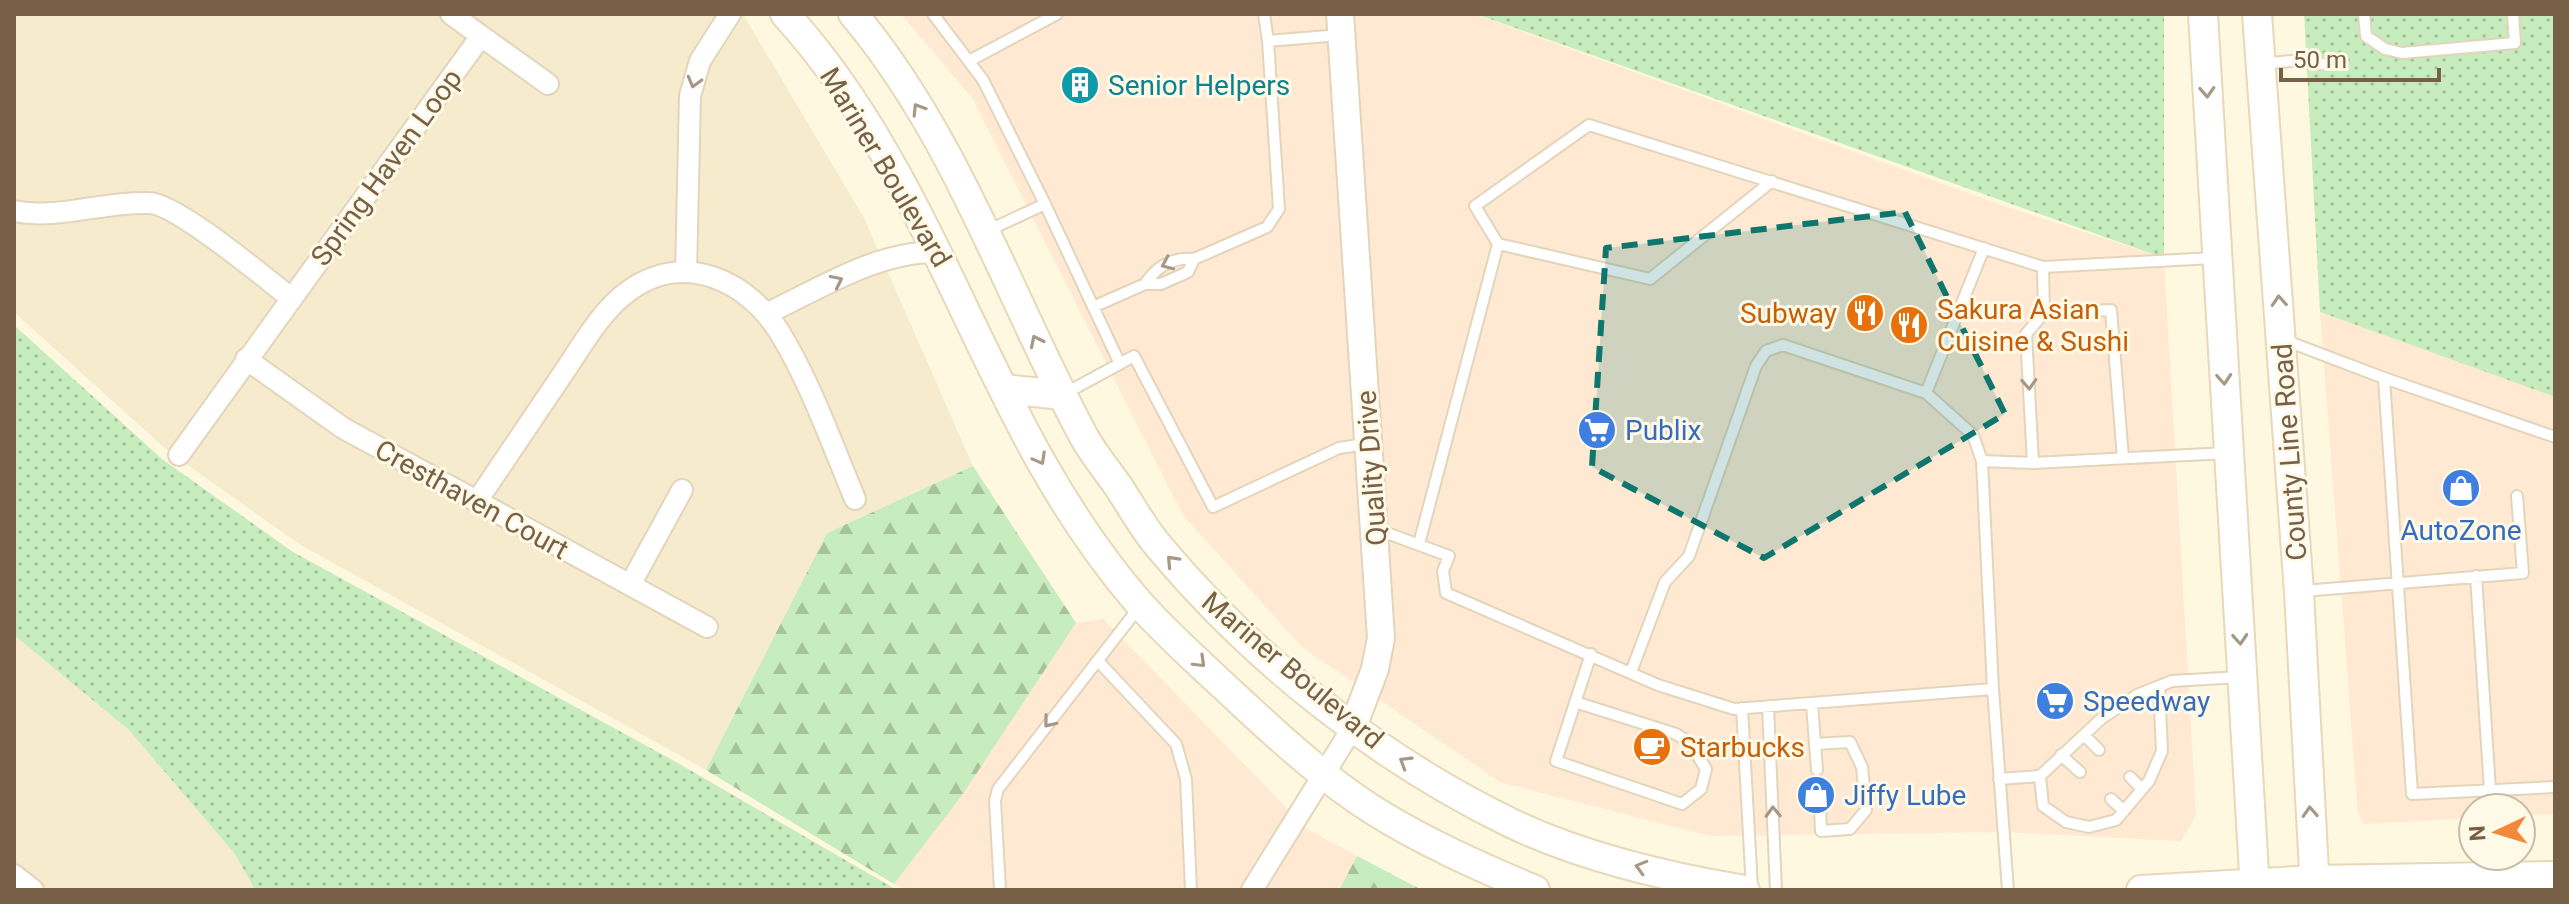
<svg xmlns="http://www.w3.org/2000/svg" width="2569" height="904" font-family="Roboto,sans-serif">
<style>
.residential{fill:#f6eccd}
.commercial{fill:#ffe9d3}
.grass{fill:url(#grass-dots)}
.forest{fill:url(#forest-firs)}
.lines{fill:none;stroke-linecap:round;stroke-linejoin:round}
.service-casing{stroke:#e3d5bb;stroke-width:14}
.minor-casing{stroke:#e3d5bb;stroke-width:24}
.tertiary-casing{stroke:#e3d5bb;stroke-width:30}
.secondary-casing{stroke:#e8d8b8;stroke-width:32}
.service{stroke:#fff;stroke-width:10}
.minor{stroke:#fff;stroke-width:20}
.tertiary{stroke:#fff;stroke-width:26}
.secondary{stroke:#fff;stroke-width:28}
.oneway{stroke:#a79886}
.marked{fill:#0f766e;fill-opacity:0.2;stroke:#0f766e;stroke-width:6;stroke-dasharray:16 10;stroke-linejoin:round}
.labels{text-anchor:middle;stroke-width:6;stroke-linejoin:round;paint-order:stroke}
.culture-label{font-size:28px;fill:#0d838f;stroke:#fffae8;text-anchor:start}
.street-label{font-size:28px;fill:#776045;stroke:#fffae8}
.food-label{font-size:28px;fill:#c56008;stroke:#fffae8;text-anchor:start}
.shop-label{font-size:28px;fill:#366cbe;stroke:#fffae8;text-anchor:start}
</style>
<defs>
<pattern id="grass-dots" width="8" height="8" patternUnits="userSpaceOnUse" patternTransform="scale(2)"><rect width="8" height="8" fill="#c7ecbd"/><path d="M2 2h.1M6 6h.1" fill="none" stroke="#a6c39b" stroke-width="1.8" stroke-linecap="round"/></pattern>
<pattern id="forest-firs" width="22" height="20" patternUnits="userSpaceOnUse" patternTransform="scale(2)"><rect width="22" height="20" fill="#c7ecbd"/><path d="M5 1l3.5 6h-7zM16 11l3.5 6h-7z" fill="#a6c39b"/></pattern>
</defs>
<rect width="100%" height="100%" fill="#fef8e0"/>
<path class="residential" d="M14,14H743L864,218L973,466L827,533L706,770L299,544L169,452L14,312Z
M14,635L129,730L235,854L255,890H14Z"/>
<path class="commercial" d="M901,14H1328L1369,637L1356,684L1302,647L1183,515L972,98Z
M1352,14H1474L2001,205L2164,258L2196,815L2181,841L2004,832L1710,836L1500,782L1377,698L1393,637Z
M2320,312L2555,397V814L2521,816V808H2473V818L2363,824L2358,813Z
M1103,619L1307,829L1357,856L1339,890H905L894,884L963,794L1076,623Z"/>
<path class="grass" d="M1476,14H2164V258Z
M2304,14H2555V397L2320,312Z
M14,325L162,459L293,552L676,762L897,890H255L235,854L129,730L14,635Z"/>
<path class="forest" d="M973,466L1076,623L963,794L894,884L706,770L827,533Z
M1357,856L1422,890H1339Z"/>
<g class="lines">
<g class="service-casing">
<path id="service" d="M933,14L983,80L1045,204
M1264,14L1268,41
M2364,14L2366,36L2385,49L2402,53L2515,43L2513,14
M969,61L1057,14
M2261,64L2300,60L2327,65
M985,232L1045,204L1120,364
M1498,244L1475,206L1589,125L2043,267L2214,258
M1194,259L1267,227L1279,209L1268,41L1340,35
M1093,307L1145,284H1161L1188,272L1194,259C1172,257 1157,266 1145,284
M2044,313L2111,310L2123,458
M2284,340L2384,378L2412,794L2555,787
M2384,378L2555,437
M1926,393L1984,248
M1064,394L1134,356L1213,507L1339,448L1366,444
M2033,463L2026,334L2044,313L2043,267
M1376,529L1449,556L1443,571L1446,593L1658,685L1734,709L1993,689L1982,461
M1419,544L1498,244L1650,279L1772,181
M2476,576L2490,790
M2303,591L2523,573L2517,496
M1098,661L1176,744L1186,779L1191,890
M1631,672L1665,582L1689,556L1756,366L1766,351L1783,345L1926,393L1973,435L1982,461L2033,463L2227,453
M1993,689L2008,890
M1575,702L1676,734L1689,742L1706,769L1701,789L1682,804L1556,761L1591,654
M1812,704L1817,770
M1768,706L1776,890
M1742,708L1752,889
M2084,735L2099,750
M1815,744L1850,742L1862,767L1866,810L1850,829L1821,831L1820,806
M2061,755L2080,772
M2040,776L2043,806L2066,822L2089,827L2116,820L2149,781L2162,751L2159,686
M2130,777L2142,789
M1999,779L2040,776L2102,718L2137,695L2172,681L2240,677
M2111,799L2124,811
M1000,890L995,801L998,789L1140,606"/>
</g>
<g class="minor-casing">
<path id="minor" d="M481,36L548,84
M14,211C59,220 104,201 149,203C176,203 265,278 291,298
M686,272L690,96L700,61L730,14
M766,314C821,288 877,251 939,252
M246,359L343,428L707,627
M179,455L481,36L451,14
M477,501C505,459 534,417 562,375C582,346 601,310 630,290C685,251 748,281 780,333C811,384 832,444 855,499
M630,585L682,490
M14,875L33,890
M1252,890L1353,727"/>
</g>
<g class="tertiary-casing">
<path id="tertiary" d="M1340,14L1381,638L1375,669L1353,727"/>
</g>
<g class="secondary-casing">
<path id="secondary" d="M785,14C902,142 956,309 1039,458C1067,508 1101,559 1138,602C1170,638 1207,670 1242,703C1283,741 1326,780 1373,810C1424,842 1480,867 1535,890
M853,14C956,136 1008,295 1083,435C1093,454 1108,471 1120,489C1133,509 1145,531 1161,549C1255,661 1379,759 1511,823C1582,857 1667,877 1745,890
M2203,14L2255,890
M2257,14L2299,592L2315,890
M1004,389L1062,395
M2141,890L2314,880L2555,876"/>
</g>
<use href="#service" class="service"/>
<use href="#minor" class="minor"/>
<use href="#tertiary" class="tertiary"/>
<use href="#secondary" class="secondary"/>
</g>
<defs><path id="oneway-chevron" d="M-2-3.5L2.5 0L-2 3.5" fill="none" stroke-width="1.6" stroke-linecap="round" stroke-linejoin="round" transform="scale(2)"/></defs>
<g class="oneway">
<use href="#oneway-chevron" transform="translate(694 82) rotate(105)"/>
<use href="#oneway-chevron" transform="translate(2207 92) rotate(87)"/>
<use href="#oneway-chevron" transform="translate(918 109) rotate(-122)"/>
<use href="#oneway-chevron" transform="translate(1167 264) rotate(156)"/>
<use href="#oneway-chevron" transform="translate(837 281) rotate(-26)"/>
<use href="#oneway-chevron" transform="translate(2279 301) rotate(-94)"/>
<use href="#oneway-chevron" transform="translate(1036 341) rotate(-116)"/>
<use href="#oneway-chevron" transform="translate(2224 379) rotate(86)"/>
<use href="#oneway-chevron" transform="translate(2029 384) rotate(87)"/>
<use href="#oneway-chevron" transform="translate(1040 459) rotate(61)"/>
<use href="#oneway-chevron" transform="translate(1172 561) rotate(-133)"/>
<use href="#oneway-chevron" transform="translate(2240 639) rotate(86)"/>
<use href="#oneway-chevron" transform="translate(1200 662) rotate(44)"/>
<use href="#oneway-chevron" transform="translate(1049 722) rotate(129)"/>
<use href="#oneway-chevron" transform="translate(1405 762) rotate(-148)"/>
<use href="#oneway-chevron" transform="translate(1773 812) rotate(-92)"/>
<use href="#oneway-chevron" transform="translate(2310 812) rotate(-93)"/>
<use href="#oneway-chevron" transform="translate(1641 867) rotate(-164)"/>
</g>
<path class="marked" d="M1905,212L2005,414L1764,558L1592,467L1606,248Z"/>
<defs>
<g id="building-disc" transform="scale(2)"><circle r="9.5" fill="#0f9aa8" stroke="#fffae8"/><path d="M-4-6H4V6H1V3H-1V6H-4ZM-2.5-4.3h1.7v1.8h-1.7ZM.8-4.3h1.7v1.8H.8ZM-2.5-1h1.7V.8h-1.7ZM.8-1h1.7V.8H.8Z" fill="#fff"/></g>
<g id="restaurant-disc" transform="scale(2)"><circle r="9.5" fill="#e8710a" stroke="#fffae8"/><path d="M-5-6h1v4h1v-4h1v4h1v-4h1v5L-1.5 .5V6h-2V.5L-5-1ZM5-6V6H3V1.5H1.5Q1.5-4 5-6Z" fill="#fff"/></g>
<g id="supermarket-disc" transform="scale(2)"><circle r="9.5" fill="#3f7fe0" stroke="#fffae8"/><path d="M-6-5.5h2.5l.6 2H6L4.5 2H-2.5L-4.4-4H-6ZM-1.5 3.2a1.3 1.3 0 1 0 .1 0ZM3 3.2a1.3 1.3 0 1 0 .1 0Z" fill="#fff"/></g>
<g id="shop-disc" transform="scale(2)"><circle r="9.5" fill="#3f7fe0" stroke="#fffae8"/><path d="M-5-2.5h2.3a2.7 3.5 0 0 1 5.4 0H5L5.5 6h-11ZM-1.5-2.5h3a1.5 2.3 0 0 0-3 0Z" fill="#fff"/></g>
<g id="cafe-disc" transform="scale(2)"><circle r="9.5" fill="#e8710a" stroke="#fffae8"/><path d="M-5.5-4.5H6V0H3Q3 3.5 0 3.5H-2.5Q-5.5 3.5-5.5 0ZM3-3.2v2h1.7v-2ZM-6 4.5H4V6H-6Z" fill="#fff"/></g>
</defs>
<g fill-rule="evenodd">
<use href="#building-disc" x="1080" y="85"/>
<use href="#restaurant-disc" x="1865" y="313"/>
<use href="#restaurant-disc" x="1909" y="325"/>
<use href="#supermarket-disc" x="1597" y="430"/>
<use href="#shop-disc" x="2461" y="488"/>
<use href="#supermarket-disc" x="2055" y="701"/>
<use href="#cafe-disc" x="1652" y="747"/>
<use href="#shop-disc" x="1816" y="795"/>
</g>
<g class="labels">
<g class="culture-label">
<text x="1108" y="95">Senior Helpers</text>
</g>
<g class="street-label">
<text transform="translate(386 167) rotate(-54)" y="10">Spring Haven Loop</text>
<text transform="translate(886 167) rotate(59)" y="10">Mariner Boulevard</text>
<text transform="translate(2289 452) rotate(-94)" y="10">County Line Road</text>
<text transform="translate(1371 468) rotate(-94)" y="10">Quality Drive</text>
<text transform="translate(472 499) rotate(29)" y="10">Cresthaven Court</text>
<text transform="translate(1293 670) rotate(40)" y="10">Mariner Boulevard</text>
</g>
<g class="food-label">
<text x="1937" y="319">Sakura Asian<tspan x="1937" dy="32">Cuisine &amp; Sushi</tspan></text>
<text x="1837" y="323" text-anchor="end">Subway</text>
<text x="1680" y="757">Starbucks</text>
</g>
<g class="shop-label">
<text x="1625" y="440">Publix</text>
<text x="2461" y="540" text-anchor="middle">AutoZone</text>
<text x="2083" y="711">Speedway</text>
<text x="1844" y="805">Jiffy Lube</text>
</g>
</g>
<rect width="2569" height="904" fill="none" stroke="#776045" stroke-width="32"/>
<g transform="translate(2497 832) rotate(266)"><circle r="38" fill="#fffae8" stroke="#c9bca7" stroke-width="2"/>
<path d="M0-6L14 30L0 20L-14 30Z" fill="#f3873a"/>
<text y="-12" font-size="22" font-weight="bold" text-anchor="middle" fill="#776045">N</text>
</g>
<path d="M2281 68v12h158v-12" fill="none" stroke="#776045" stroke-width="4"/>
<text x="2293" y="68" font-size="24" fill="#776045" stroke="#fffae8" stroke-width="6" paint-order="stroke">50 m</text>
</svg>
